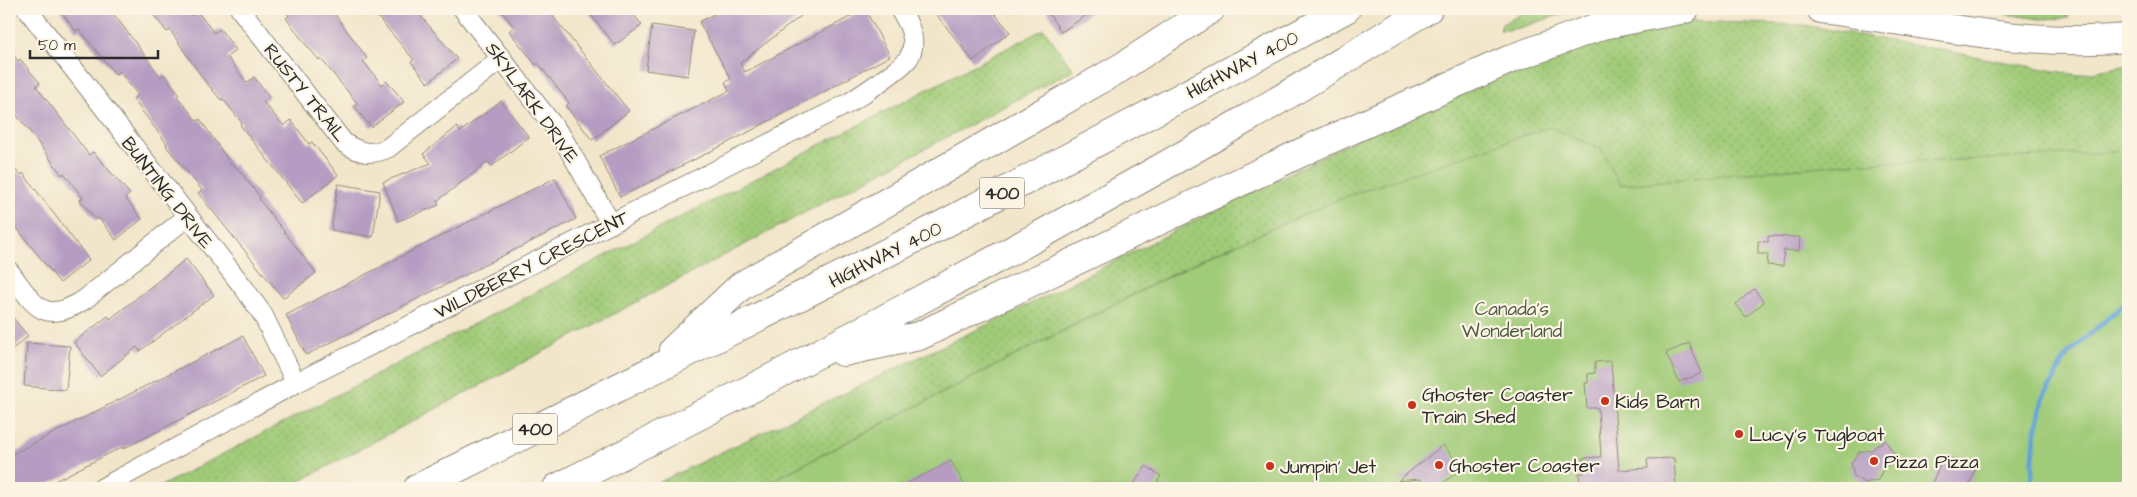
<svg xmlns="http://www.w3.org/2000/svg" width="2137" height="497" font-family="'Architects Daughter',sans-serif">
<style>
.grass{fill:url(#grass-dots);stroke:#667b52}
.green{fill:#a0cb78;stroke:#667b52}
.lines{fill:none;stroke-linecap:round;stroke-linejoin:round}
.stream{stroke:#62a3d6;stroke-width:5}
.building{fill:#b69cc2}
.minor-casing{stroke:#8e887a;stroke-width:21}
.highway-casing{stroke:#8e887a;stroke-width:30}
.minor{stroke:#fff;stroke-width:19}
.highway{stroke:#fff;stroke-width:28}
.poi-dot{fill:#c8321e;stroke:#fcf5e5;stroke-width:2}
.labels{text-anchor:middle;stroke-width:4.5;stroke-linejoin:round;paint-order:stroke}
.shield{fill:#fcf5e5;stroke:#6a6863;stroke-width:1}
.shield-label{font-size:18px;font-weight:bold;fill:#2b2b2b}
.street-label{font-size:19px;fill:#2b2b2b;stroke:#fcf5e5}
.park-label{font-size:19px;fill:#4e5b42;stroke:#fcf5e5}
.poi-label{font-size:19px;fill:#2b2b2b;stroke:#fcf5e5;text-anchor:start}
</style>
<defs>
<pattern id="grass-dots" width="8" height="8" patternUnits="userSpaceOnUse" patternTransform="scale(1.25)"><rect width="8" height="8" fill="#a0cb78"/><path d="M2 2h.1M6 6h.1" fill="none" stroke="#8aae68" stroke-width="1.8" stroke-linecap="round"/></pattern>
</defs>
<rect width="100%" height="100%" fill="#fcf5e5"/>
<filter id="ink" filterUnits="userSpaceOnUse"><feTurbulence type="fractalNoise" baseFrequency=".02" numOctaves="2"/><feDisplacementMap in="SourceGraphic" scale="10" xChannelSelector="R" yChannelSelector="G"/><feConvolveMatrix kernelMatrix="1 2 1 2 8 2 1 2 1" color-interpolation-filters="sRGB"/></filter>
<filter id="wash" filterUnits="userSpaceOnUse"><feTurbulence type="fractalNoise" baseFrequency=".0096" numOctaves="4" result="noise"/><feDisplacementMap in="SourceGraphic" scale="20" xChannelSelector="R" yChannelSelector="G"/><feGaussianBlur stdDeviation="1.12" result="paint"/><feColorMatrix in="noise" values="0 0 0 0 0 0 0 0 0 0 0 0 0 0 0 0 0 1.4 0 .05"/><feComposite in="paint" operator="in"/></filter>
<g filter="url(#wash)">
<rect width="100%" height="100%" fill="#f2e6ca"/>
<path class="grass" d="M1531,9H1577L1519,28L1500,31L1502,24Z
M1974,9H2067L2069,18L2039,19Z
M1684,21L1804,25L2077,75L2128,65V309L1237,244L1198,261L758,488H647L1028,305L1371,132L1545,57Z
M1044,29L1073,70L287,488H157Z"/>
<path class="green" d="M1549,127L1600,148L1620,185L1844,164L1991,159L2128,151V488H758L1199,261L1342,198Z"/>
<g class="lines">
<path class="stream" d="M2027,488L2031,482L2035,436L2043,399L2067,355L2128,300"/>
</g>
<g id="blocks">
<path class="building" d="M59,9H110L161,77L164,74L179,94L177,96L197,121L200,119L232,166L234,164L260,197L259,199L316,273L283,298L198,193L202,190L166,146L167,144L133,99L138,95L119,71L115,74L79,29L76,31Z
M149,9H186L191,16L197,11L214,33L220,29L236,50L227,57L247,83L254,77L269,97L263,102L284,126L291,120L309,144L312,142L338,175L302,203L240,125L242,123L223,99L221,100L204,80L170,30L167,32Z
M283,9H331L367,58L363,61L382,85L387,81L404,102L371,127L354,106L358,104L321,59L319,60L303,41L286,18L289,16Z
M371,9H415L457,59L428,83L411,62L414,60Z
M500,9H547L629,111L592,140L566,106L569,103L538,63L536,65L509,31L514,27Z
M586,9H629L642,25L615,45Z
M723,9H810L740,63L745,72L865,9L890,56L743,135L620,197L599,156L729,91L725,82L731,79L699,22Z
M932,9H991L1010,32L973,61Z
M1046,9H1096L1061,32Z
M652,25L694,31L688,76L646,70Z
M9,49L18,61L20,59L40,83L36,86L89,155L93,152L130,194L125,198L142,219L116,240L99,218L96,220L80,200L83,198L64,173L62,175L28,129L9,106Z
M501,101L529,137L492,166L488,162L437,201L439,205L398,221L383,182L431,163L423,154L457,127L460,132Z
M9,162L20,175L23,173L89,260L60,283L9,218Z
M555,178L576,219L306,355L286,315Z
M338,184L380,191L373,237L331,230Z
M1768,236L1800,237L1799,251L1784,250L1783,266L1767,265L1768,254H1758V241L1768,242Z
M186,259L214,295L140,351L137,347L100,376L74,342L108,316L110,319Z
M1754,289L1764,302L1746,317L1736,304Z
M9,313L28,336L9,352Z
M243,336L264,376L123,449L122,447L41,488H9V456Z
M27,343L70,346L66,390L24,386Z
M1689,343L1702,373L1679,382L1666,353Z
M1611,361L1619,470L1648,468L1647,459L1674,458L1676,488H1580L1579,473H1584L1583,458L1601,457L1598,408H1587L1585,383H1588V374L1595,373V362Z
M1885,440L1898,459L1883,469L1878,480L1865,483L1854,476L1851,463L1859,452L1871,450Z
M1443,445L1462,468L1442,484L1436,488H1428L1420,479L1398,481Z
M1944,455L1976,468L1968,488H1930Z
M951,461L966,488H898Z
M1146,466L1161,476L1153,488H1131Z"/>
</g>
</g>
<g filter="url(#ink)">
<use href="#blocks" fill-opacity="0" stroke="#8e887a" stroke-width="1"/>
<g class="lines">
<g class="minor-casing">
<path id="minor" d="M27,9L244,288L263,315L296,383
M240,9L344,143C360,153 370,156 388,148L502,58
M463,9L562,137L611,224
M9,271C34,303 41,327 84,300L187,217
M102,488L296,383L849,103C862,94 900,70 908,59C919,43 909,22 899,9"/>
</g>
<g class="highway-casing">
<path id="highway" d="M1821,9C1924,22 2024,48 2128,38
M673,350L741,286L1122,67L1211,9
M843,352L919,336L1313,147L1513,58L1603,25L1685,9
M418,488L942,225L1346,9
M557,488C790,370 1022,249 1248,118C1309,83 1368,45 1428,9"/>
</g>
<use href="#minor" class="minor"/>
<use href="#highway" class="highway"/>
</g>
</g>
<g class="poi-dot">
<circle cx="1605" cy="401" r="5"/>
<circle cx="1412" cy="405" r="5"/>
<circle cx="1739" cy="434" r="5"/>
<circle cx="1874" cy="461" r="5"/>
<circle cx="1439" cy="465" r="5"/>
<circle cx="1270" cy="466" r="5"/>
</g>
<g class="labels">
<g class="shield">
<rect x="979.5" y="177.5" width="45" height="31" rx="4"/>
<rect x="512.5" y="413.5" width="45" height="31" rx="4"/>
</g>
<g class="shield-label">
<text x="1002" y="199">400</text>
<text x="535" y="435">400</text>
</g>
<g class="street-label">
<text transform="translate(1242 64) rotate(-28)" y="7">HIGHWAY 400</text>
<text transform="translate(306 92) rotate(51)" y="7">RUSTY TRAIL</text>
<text transform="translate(533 102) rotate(54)" y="7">SKYLARK DRIVE</text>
<text transform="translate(168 192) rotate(52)" y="7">BUNTING DRIVE</text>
<text transform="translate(885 254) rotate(-27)" y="7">HIGHWAY 400</text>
<text transform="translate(531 264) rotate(-27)" y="7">WILDBERRY CRESCENT</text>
</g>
<g class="park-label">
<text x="1512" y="315">Canada's<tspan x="1512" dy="22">Wonderland</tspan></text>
</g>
<g class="poi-label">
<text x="1422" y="401">Ghoster Coaster<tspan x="1422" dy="22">Train Shed</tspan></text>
<text x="1615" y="408">Kids Barn</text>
<text x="1749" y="441">Lucy's Tugboat</text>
<text x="1884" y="468">Pizza Pizza</text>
<text x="1449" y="472">Ghoster Coaster</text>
<text x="1280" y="473">Jumpin' Jet</text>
</g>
</g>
<rect width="2137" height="497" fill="none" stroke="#fcf5e5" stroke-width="30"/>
<path d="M30 50v8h128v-8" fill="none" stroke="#2b2b2b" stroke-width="2.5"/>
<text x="38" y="50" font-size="15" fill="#2b2b2b" stroke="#fcf5e5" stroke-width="4" paint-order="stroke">50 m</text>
</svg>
